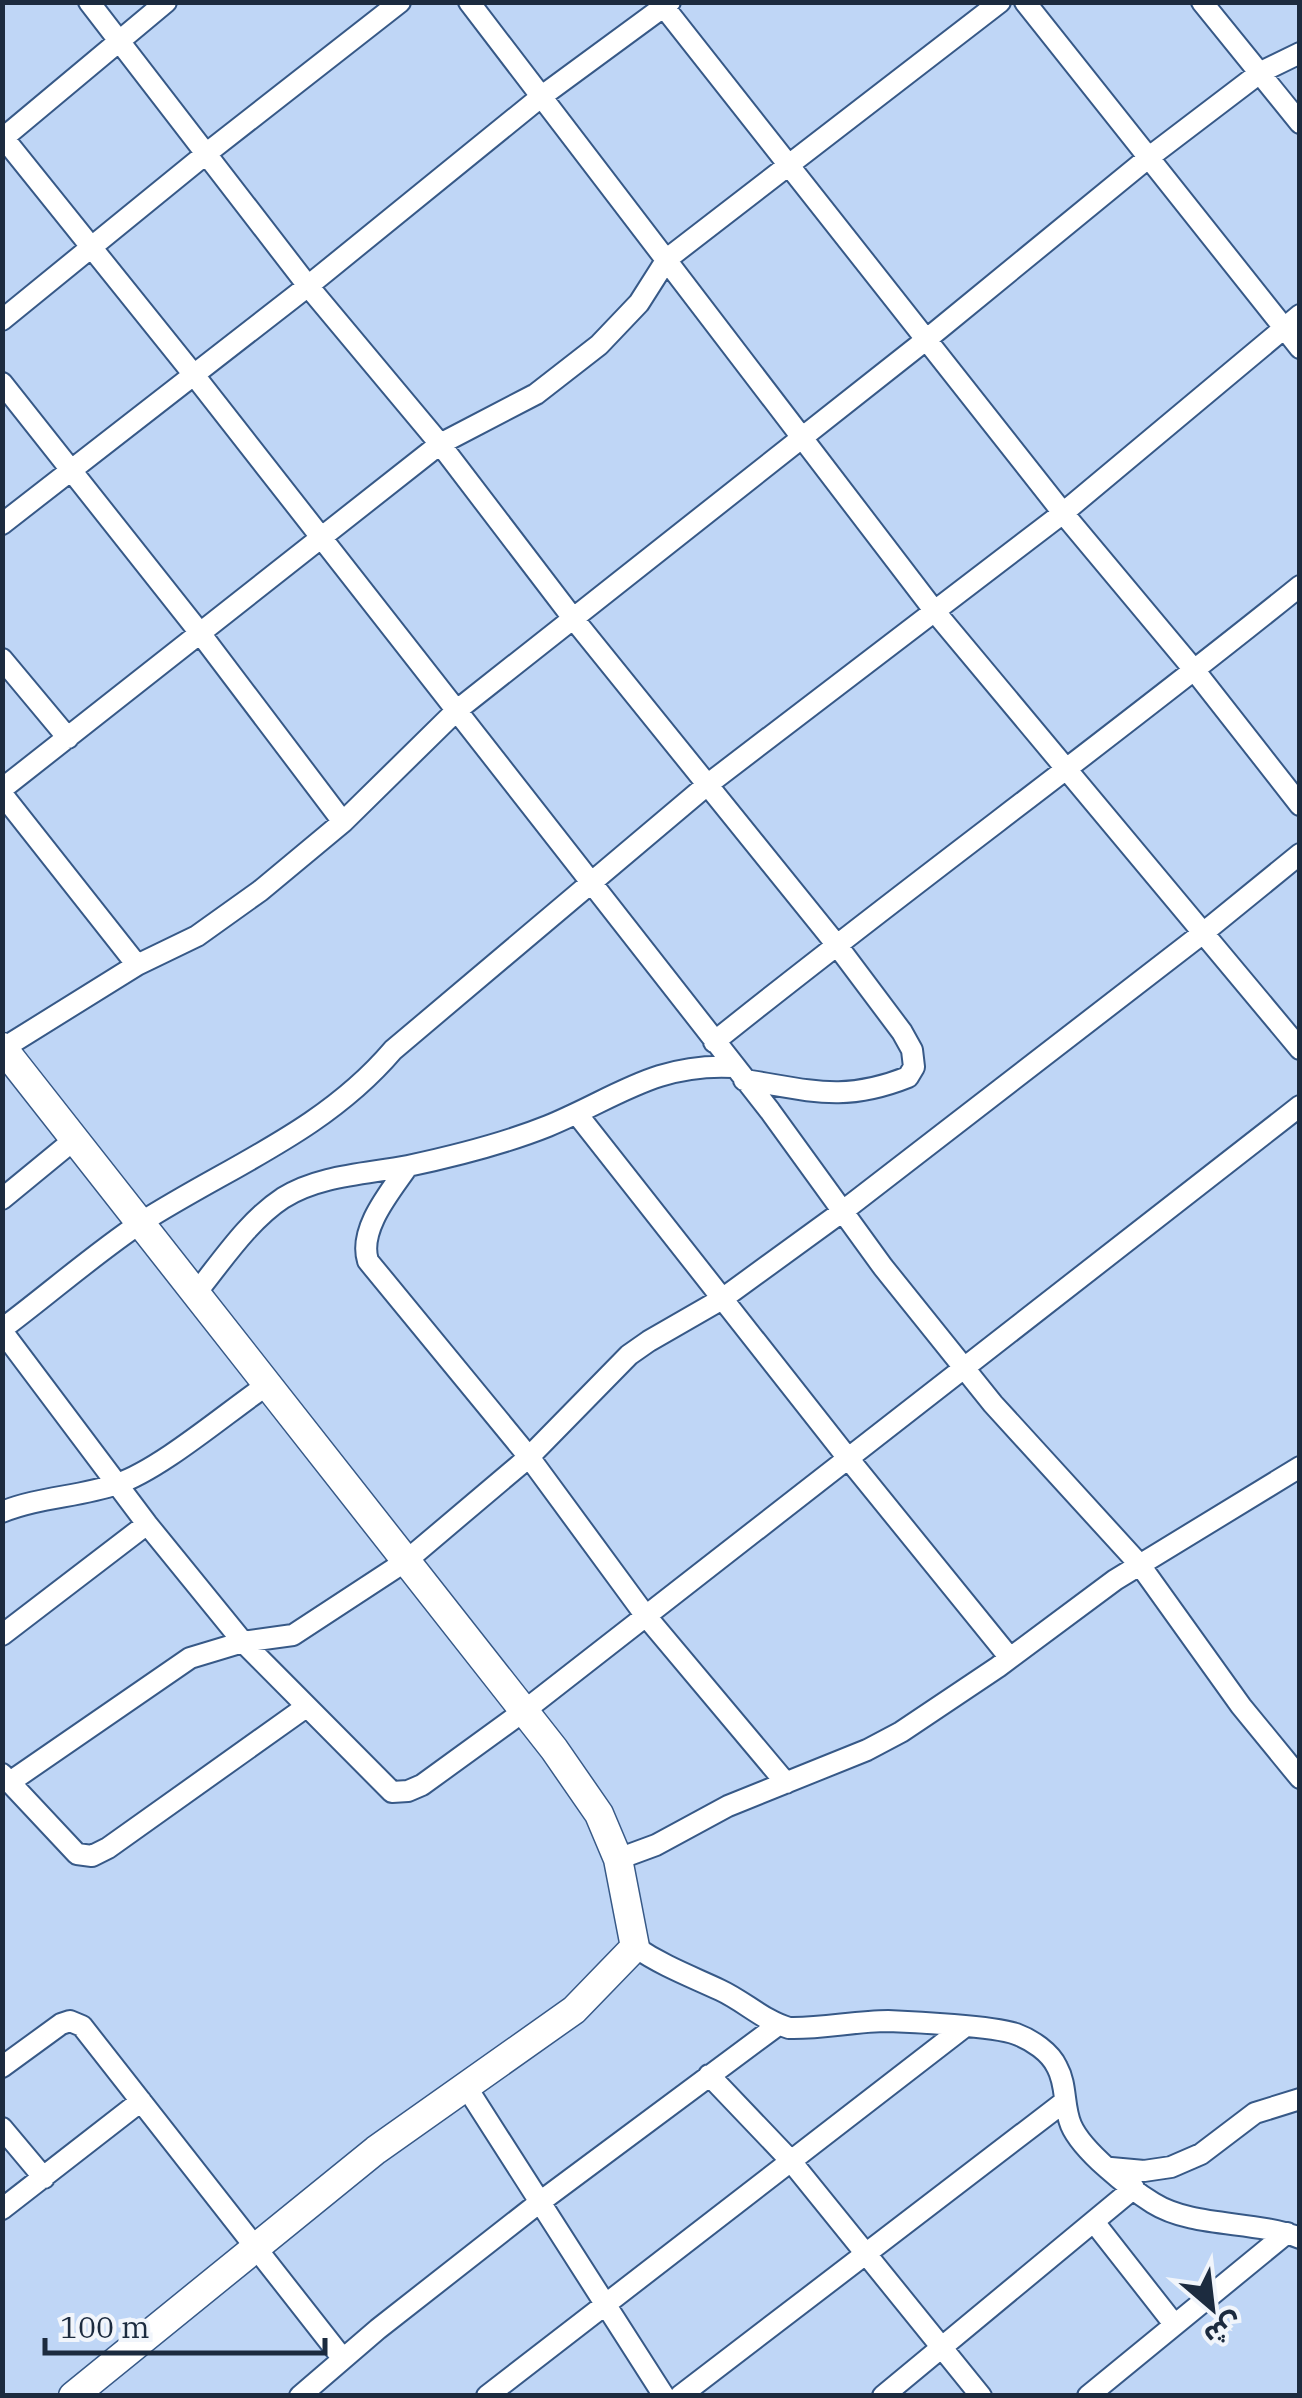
<svg xmlns="http://www.w3.org/2000/svg" width="1302" height="2398" font-family="'IBM Plex Serif','Noto Sans Arabic',serif">
<style>
.lines{fill:none;stroke-linecap:round;stroke-linejoin:round}
.street-casing{stroke:#375987;stroke-width:24}
.secondary-casing{stroke:#375987;stroke-width:31}
.street{stroke:#fff;stroke-width:20}
.secondary{stroke:#fff;stroke-width:28}
</style>
<rect width="100%" height="100%" fill="#bfd6f6"/>
<g class="lines">
<g class="street-casing">
<path id="street" d="M89,2L308,286L440,444L572,617L836,944L902,1032L912,1050L914,1067L908,1077C843,1103 810,1090 744,1080
M469,2L936,613L1300,1049
M1025,2L1300,348
M1202,2L1300,123
M664,7L1063,513L1195,671L1300,805
M2,136L194,375L770,1111L883,1267L993,1404L1140,1565L1241,1706L1300,1778
M2,139L166,2
M2,320L207,153L400,2
M2,383L200,633L343,822
M2,524L308,286L542,96L670,2
M2,659L68,738
M2,789L440,444L536,394L599,345L639,303L667,259L1000,2
M2,794L137,965
M714,1042C907,887 1107,742 1300,586
M2,1049L137,965L197,936L260,891L343,822L456,711L927,339L1148,158L1261,72L1300,53
M577,1114L847,1457L1010,1658
M408,1166C391,1191 358,1229 368,1261L529,1457L645,1615L786,1783
M2,1199L75,1139
M196,1293C222,1261 248,1221 283,1198C320,1175 367,1174 408,1166C455,1156 503,1144 548,1126C616,1098 655,1063 733,1067
M2,1329C49,1294 94,1254 142,1222C230,1166 324,1131 393,1050L707,785L1063,513L1300,315
M2,1331L147,1524L243,1642L392,1792L408,1791L422,1785L524,1711L1300,1106
M2,1512C39,1497 79,1497 117,1484C161,1469 226,1413 267,1385
M2,1635L147,1524
M2,1774L77,1854L92,1856L108,1848L306,1707
M10,1782L190,1658L243,1642L293,1635L406,1561L529,1457L629,1355L649,1341L722,1299L843,1211L1203,933L1300,854
M618,1859L656,1845L728,1806L867,1750L901,1732L998,1667L1115,1580L1300,1467
M635,1947C663,1966 690,1976 720,1990C744,2001 764,2021 789,2028C822,2029 855,2021 888,2021C914,2022 994,2026 1016,2034C1032,2040 1050,2052 1057,2067C1067,2085 1063,2106 1071,2125C1082,2151 1129,2188 1153,2203C1193,2228 1254,2220 1300,2238
M2,2067L61,2024L70,2021L82,2026L343,2359
M709,2075L790,2160L981,2396
M467,2088L664,2396
M2,2128L44,2178
M1111,2168L1144,2171L1171,2167L1201,2154L1255,2113L1300,2099
M2,2209L141,2101
M1094,2222L1174,2324
M300,2396L378,2329L540,2202L778,2025
M487,2396L963,2028
M680,2396L1064,2102
M883,2396L1134,2188
M1088,2396L1287,2233"/>
</g>
<g class="secondary-casing">
<path id="secondary" d="M2,1047L554,1749L599,1814L618,1859L635,1947L574,2010L376,2150L73,2396"/>
</g>
<use href="#street" class="street"/>
<use href="#secondary" class="secondary"/>
</g>
<rect width="1302" height="2398" fill="none" stroke="#1c2b3f" stroke-width="10"/>
<g transform="translate(1212 2308) rotate(152)" stroke="#f1f5fb" stroke-width="8" paint-order="stroke">
<path d="M0-8L18 38L0 25L-18 38Z" fill="#1c2b3f"/>
<text y="-15" font-size="28" font-weight="bold" text-anchor="middle" fill="#1c2b3f">ش</text>
</g>
<path d="M45 2338v15h280v-15" fill="none" stroke="#1c2b3f" stroke-width="5"/>
<text x="60" y="2338" font-size="30" fill="#1c2b3f" stroke="#f1f5fb" stroke-width="8" paint-order="stroke">100 m</text>
</svg>
